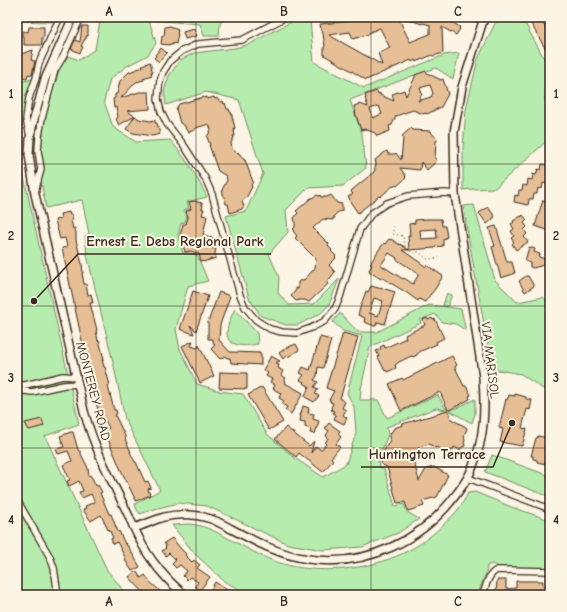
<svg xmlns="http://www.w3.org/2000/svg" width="567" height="612" font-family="'Comic Neue',sans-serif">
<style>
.green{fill:#b6ecae;stroke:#788b66}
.building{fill:#e6bf96;stroke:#3b2a1e;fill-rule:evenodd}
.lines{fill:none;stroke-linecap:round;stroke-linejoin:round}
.minor-casing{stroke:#3b2a1e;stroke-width:8}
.tertiary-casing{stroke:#3b2a1e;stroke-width:10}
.path{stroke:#3b2a1e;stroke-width:1;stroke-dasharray:1 3;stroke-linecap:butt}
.minor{stroke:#fcf5e5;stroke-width:5.5}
.tertiary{stroke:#fcf5e5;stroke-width:7}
.grid{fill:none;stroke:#3b2a1e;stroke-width:1;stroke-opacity:0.55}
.labels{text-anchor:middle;stroke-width:4;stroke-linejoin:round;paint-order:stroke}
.street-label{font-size:13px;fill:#3b2a1e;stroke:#fcf5e5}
.leader{fill:none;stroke:#3b2a1e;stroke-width:1.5}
.callout-dot{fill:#3b2a1e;stroke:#fcf5e5;stroke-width:1.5}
.callout-label{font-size:14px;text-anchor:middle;font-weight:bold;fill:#3b2a1e;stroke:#fcf5e5;stroke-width:4;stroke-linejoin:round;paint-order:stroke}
.neatline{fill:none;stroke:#3b2a1e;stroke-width:1.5}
.grid-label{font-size:13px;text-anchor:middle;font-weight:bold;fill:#3b2a1e}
</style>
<rect width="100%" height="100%" fill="#fcf5e5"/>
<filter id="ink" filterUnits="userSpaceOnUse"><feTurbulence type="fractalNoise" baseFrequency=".025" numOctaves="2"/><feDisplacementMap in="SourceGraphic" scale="8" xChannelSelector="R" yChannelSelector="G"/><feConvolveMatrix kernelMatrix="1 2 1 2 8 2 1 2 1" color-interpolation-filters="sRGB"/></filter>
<g filter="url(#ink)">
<path class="green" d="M17,17H53L52,22L17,21Z
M87,17H224L220,24L219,36H204L200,24L149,20L156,43L148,55L127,66L110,79L104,101L113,127L136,142L170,140C186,158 196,175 207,197L187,202L189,208L184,210L187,216L185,222L181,223L178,235L183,253H189L197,255L208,281L188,286L176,329L180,349L197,384L220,391L243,394L267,434L295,458L323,477L346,464L356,433L354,407L347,393L362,336L343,331L333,322L340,313L358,332H377L429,305L447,307L443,305L447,293L452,295L447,307L461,309L466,331L456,324L442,322L435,314L420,320L421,323L370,347L361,389L360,400H378L387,418L438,395L445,408L452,410L475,399V414L472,423L450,411L436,408L387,427L388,435L378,459L379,467L384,469L395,506L404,504L407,512L419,519L398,533L362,547L323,550L288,544L207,506L179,503L158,508L140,514L137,510L135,504L160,490L125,419L113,362L87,255L85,236L89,234L82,200L46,208L41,181L43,170L41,157V143L45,116L52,91L58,70L65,55L79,60L95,49L100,21Z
M498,17H510L526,25L546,62L545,102L550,103V138L495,188L473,189L463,190V147L466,109L478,59Z
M310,20L314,62L364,88L444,55L459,53L453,79L436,68L412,76L350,100L362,134L366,168L343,186L308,188L286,210L288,232L269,254L279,277L278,293L289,305L314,304L339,279L329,305L321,313L298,325H286L261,316L249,298L226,216L246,211L263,174L239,100L206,92L166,105L164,91L169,76L180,60L194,53L235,48L250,44L264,36L293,21Z
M32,79C25,107 18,135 21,164L79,424L45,436L107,570L127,595H17V83Z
M474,205L495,280L517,302L543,297L550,303V391L543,389L521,374L492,369L466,224L464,206Z
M235,309L257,333L258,344C251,345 242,347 235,344C220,340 230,318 235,309Z
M492,455L550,476V497L485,472Z
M475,492L514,508L550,520V569L499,567L492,564L487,566C487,576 480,585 478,595H251L225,582L194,553L172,525C178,525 185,524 190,524C202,525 212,530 222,535C238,543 254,553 271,560C316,577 374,571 415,547C430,538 445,524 457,511C461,506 465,499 468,493Z"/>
<path class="building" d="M357,17H398L410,42L430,34V25L423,23L422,24L404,18V17H442V18L448,22L450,21L460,27L459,29H460L456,35L442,27L443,53L433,56L432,55L416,62L415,60L412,62L411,60L366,80L350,70L324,55V47L325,46L323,34L322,30H321L320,24L352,21L351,20ZM380,28L390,48L378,53L382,65L329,35L350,32L353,39L369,34L370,32Z
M537,17H539L550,35V57L530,22Z
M82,26H88V36H86V39H85L81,46L83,47L80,53L71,49L75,40L80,42Z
M170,26L175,28V29L178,30L177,34H178L176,44L173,43V45L169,44V45L161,44L162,36H164L165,27Z
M29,27H44V37H42V45H24V37H22V31L28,32Z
M194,29L197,36L185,39L183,32Z
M161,48L167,53L159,62L154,58L156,56L155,55Z
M33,50L31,60L35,61L32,75L28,74L27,78L18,76L21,60H20L21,54Z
M150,62L152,68H151L153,72H151L152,75L143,78L144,80L136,82L121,98L139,92H149L150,109L127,111L135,116L119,125L116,119L118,117L116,107L114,108L113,99L115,98V94H117L120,81L129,72L143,67L142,65Z
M426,71L427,73L441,80L443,79L448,94L441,107L427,114L426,113L423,114L413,110L396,116L392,125L389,126L390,131L377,136L375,133L365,129L361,130L355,112H356L354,106L360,104L368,107L365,98H366L365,95L377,91L378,94L380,93V95L394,101L392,94L404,90L406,96L415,77V75ZM430,85L433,93L431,97L418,101L422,94L420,88ZM379,106L382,114L373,118L370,109Z
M204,97V98L207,97V99L214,97L215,99L217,98V99L221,102L223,101L224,104L225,103L227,109H229L230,112H231L235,128L234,129L235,131H234L235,136H233L234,138L233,139L231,143L232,148L233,150L237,153L238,152L239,154H240L242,158H243L244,160H245L253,182L251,185L252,187L246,198L244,199L242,202L244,206L242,209L230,213L228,204H226L222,190L227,180L226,176L218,171L209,145H210L207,137L211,130L209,124L196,128L195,130L189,132L186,130L185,126L180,123L176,109L179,104Z
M135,116L139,119L150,121L155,120V123H157L160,134L152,136L133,133L126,129Z
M411,128L413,130L430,131L438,140L436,141L435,158L437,161L427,170L421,162L420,170L400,168L406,176L405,177L406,178L397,186L395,185H394L380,197L379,196L358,213L349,200L350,199L348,197L353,194L351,192L352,190L374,172L376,164L375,160L385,152L387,151L388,154H395L396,153L401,160L403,138L402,136Z
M542,164L547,165V166H550V178H548L547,184L543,183L542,189L538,188L537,194H534L533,199H529L528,205L514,202L515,195L518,196L519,190H522L523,185L527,186L528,179L532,180L533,174L536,175L538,169L541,170Z
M317,195L319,196L320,195L321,197H327L331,195L337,203L342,204V211L338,212L334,216L335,218H333V220L323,219L313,228L329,244L328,246L332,250L331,251L336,256L335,257L336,258L329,265L335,272L327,282L328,284L309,302L305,300H300L296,301L291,296L296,290V288L298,289V282L305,279L315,268L316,259L295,238L297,236L293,231L294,230L293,229L295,227V222L294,218L298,213L296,211L311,198H312Z
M543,200L550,202V231L535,226Z
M194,201L202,203V205H203L202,209H204L202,215L207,216L203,235L213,238L212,241L214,242L212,248L216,249L215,253L216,258L203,262L202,261L201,262L199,254L190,251L185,252L180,235L183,224H186L188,217L186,211L191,209L189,202Z
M488,207L495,217L493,218V219L487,224L479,213Z
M69,212L70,215H72L73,220H71L73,229L75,228L76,233V240L82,264L83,273H82L84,284H86L88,295L91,294L93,303H90L97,330H96L98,341L99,340L104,359H102L104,367H105L110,385L108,386L114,410H116L117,414L115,415L126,438L125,439L131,452H130L135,462H136L145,482L148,481L151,488L148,489L150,495L136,501L121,470L104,430L109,428L105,420L101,421L92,387L62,248L67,247L65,238L60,239L55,220L61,219L60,214Z
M523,215L527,220L524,223L527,227L524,230L527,234L524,237L528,242L516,250L512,244L514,242L511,238L514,236L511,231L514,229L511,224L514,222L513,221L521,216V217Z
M427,219H441L442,226H445L447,237H446V238L443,239V246L435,247V248L409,250L408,236H410L409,224L415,223V220ZM436,229L437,238L421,239L420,230Z
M496,226L507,262H512L515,273H513V274L501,278L492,247L495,246L489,228Z
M389,239L391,240V239L400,245V244L409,250H402L418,261L426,267L427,265L428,266L443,276L435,289L430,295L425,302L419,299L418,301L407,293L381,277V279L370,272L369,270L372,265L370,264L378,251L384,243L385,244ZM389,253L397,258L396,259L419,274L413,284L404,278L403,279L381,265Z
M529,247L535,249L534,252L540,254L539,257L545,259L544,265L533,268L530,267V263L525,261Z
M526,276H528L534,286L525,292L519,281Z
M371,286L382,289V288L395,292L385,324L377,322L376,326H374L367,323L364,322L365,318L358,315L360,308L366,291L368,292ZM374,298L383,301L378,316L369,313Z
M193,291L208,296L196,331L190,325L194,334L180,329Z
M219,292L230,296L220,325L219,340L230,352L260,353V355H261V365L231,363L230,358H227L225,356L220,359L211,349L215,345L213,342V339H208V322Z
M427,318L428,320L432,318L433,320L435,319L444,338L436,342L437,344L421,351L417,354V355L413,357L412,356L409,357L399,362L395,365L396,368L387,372L386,370L385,371L378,357L379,356L376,351L381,349L380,347L384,345L385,348L406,338L405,335L425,325L423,320Z
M343,333L358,337L340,399L345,402L342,408L346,410L343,415L347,418L344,424L334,419L336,415L333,413L334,411L331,410L332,409L331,408L333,403L330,402L331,401L329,400L334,391L326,388Z
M320,337L331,340L323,368L318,367L317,376L314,380L318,382L314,387L318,389L315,394L319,396L314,402L305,397L309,386L303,383L304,382L300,380L304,375L300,373L303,367L310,370Z
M193,341L191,346L198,348L199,345L214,376L200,383L182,346Z
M296,344L299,350L288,357L287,356L283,359L279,353L286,348Z
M271,356L280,361L275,363L279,365L278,368L283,371L281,375L286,378L284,381H286L285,383L303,393L291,414L285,410L287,407L282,404L284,401L279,398L281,393L273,389L275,385L270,382L272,379L266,376L268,373L263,370Z
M452,356L457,365L455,367L464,386H466L471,395L469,396L470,399L449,410L451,419L466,427L467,429L464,435L465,441L464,442L465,446L462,447L460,450L454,447L452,451L447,452L437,447L436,448L429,444L419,447L413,458L419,481L426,469L434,467L448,475L437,497L422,501L424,506L408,511L405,502L397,503L387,467L382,465L380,458L390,440L389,436L394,428L403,425L402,424L437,414V413L448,410L440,392L401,411L389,384L402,378L403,380Z
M220,372L247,373V389L219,388Z
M262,387L283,422L269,430L248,395Z
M515,394L526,397V399L532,400L530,410L527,409L522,428L527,429L522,446L500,442L503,429L499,428L506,399L507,400L509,395L515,396Z
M303,406L309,408L308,413L314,414L313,419L319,421L315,434L310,433L311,429L305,427V422L300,421L301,416H300Z
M42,419L44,426L29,430L25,423Z
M329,423L340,431L338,434L341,437L336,444L340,447L331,458L333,460L323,472L299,453L296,457L275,439L286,427L309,446L314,441L311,453L316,446L321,450L326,444L325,443L328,438L326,437L327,436L326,435L329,431L325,428Z
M71,432H73L78,450L81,452V454L88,468L89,476L90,475L92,478L93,479V480L96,486L98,485L102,492L100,493L109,514H111L118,532L119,531L125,544L126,543L127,546H128L140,567L132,571L125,560L126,559L117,542L113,544L111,539L113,538L109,529L108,530L101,515L91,521L83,510L86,508L85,506L95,502L91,494L82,498L79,492L83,491L79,481L69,486L67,481L70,480L63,465L72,461L68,451L58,454L56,449L64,447L60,436Z
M538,436L548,438L547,441L550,442V465L537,462V460L533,459V456H531L536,438H537Z
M172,538L181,549L186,554L185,555L192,562L194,560L200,565L197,568L210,577L200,590L195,586L198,582L190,577L187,580L183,576L187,571L180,565L176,568L172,564L176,560L169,553L166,556L162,551L166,548L165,547L166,546L164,543Z
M136,571L141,578L145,575L149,580H148L160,591L156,595H146L129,577Z
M497,580H506V589L516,588V581H543V587H545V595H522V593L513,594V595H509V593H496Z
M215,582L227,590L228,588L232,591L230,595H209L211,592L210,591Z"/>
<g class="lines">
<g class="minor-casing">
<path id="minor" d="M286,17L242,40L198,44L182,51L170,61L163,72L160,81L159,88L158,99L161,112L167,124L183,144L205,178L212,194L240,295L245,307L256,320L270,329L282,332L297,333L311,328L325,321L335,309L340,297L360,229L372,213L387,203L408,196L445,193L455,194
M475,17L483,21
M30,136L26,119L29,98L36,78L39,63L60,17
M35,192L41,169L38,151L39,136L42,118L55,70L63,57L81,17
M17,385H25L63,376L77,377
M17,390L32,392L64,385L78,384
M468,478L550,509
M17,500L50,557L54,568L58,595
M483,595C486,586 488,574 497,570L550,571"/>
</g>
<g class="tertiary-casing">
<path id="tertiary" d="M73,17L45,79L33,123L30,138L29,155L35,194L84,411C93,444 108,474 123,504C129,515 133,527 139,538C148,558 167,581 185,595
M134,528C144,525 154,520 164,517C180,513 200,514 216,521C246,536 274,554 308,559C366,568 424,540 458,492C464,484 470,476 473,466C485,436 485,408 483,377L455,194L454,132L462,87L483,21L485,17"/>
</g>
<path class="path" d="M17,119L21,121
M393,226V234L403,236L406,249L414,253L419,252L427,259L439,258"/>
<use href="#minor" class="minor"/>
<use href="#tertiary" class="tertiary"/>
</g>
</g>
<path class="grid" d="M196,17V595M371,17V595M17,164H550M17,306H550M17,448H550"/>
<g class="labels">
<g class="street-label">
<text transform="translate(491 360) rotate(83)" y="5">VIA MARISOL</text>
<text transform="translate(94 391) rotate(75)" y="5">MONTEREY ROAD</text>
</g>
</g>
<path class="leader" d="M34 301L78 254H271M512 423L493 467H361"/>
<g class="callout-dot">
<circle cx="34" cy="301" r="4"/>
<circle cx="512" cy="423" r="4"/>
</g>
<g class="callout-label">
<text x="175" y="246">Ernest E. Debs Regional Park</text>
<text x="427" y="459">Huntington Terrace</text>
</g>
<rect width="567" height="612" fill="none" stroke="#fcf5e5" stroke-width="44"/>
<rect x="22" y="22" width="523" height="568" class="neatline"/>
<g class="grid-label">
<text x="109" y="16">A</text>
<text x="284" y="16">B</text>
<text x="458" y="16">C</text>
<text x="11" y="98">1</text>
<text x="556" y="98">1</text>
<text x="11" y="240">2</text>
<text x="556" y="240">2</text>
<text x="11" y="382">3</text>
<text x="556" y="382">3</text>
<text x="11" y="524">4</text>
<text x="556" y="524">4</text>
<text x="109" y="606">A</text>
<text x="284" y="606">B</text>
<text x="458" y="606">C</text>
</g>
</svg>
